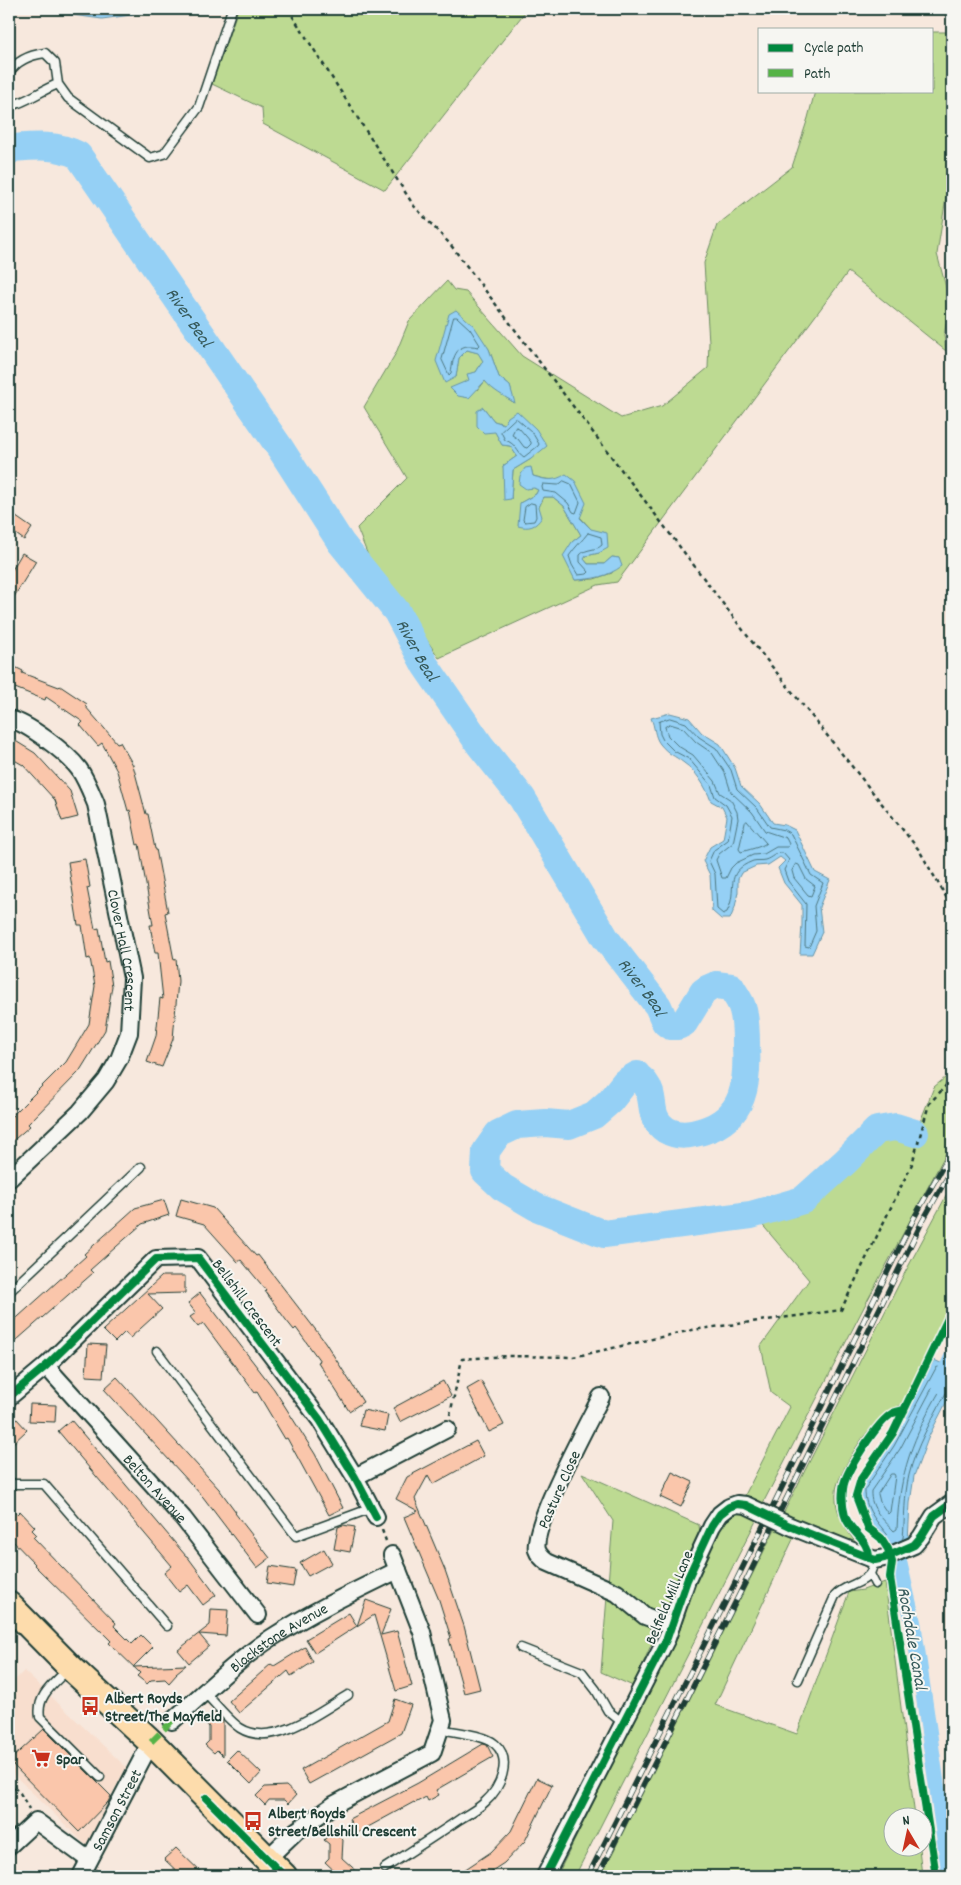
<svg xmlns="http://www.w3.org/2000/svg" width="961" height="1885" font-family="Dekko,sans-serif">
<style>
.built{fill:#f8dece}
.green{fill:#bdda92;stroke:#6e8c63;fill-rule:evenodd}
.water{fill:#95d0f5;stroke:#6695a8}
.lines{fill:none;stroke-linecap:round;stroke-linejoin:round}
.shore{stroke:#4e7881;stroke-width:1}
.canal{stroke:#95d0f5;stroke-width:16}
.river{stroke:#95d0f5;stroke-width:28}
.building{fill:#fac6ab;stroke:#1f3d34}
.service-casing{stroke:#1f3d34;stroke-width:11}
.minor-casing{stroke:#1f3d34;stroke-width:20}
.primary-casing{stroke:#1f3d34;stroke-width:29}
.path{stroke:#1f3d34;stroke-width:2.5;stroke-dasharray:4 4;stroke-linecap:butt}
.service{stroke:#f6f6f2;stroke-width:8}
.minor{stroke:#f6f6f2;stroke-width:16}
.primary{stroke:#fddcac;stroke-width:25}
.rail-casing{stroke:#1f3d34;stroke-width:5.5}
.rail{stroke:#f6f6f2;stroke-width:4;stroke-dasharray:11;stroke-linecap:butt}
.minor-bridge-casing{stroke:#1f3d34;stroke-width:20;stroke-linecap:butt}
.minor-bridge{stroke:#f6f6f2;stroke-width:16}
.quiet{stroke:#55b346;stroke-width:6;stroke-dasharray:12 6;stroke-linecap:butt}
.cycleway-casing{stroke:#f6f6f2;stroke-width:11}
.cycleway{stroke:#00873e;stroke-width:8}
.labels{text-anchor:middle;stroke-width:4;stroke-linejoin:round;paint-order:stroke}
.street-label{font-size:16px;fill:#1f3d34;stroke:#f6f6f2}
.poi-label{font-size:16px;font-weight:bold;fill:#1f3d34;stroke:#f6f6f2;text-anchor:start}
.water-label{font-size:18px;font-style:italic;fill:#375a5b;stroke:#f6f6f2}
</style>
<rect width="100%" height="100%" fill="#f7e8dd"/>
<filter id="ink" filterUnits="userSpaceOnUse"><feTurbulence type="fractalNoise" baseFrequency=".02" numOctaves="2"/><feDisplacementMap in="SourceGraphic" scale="10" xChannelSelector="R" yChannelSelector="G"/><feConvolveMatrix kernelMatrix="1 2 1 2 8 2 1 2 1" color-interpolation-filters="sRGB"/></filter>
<g filter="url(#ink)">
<path class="built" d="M24,1671L126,1767L86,1845L9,1770V1686Z"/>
<path class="green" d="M238,9H407L420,11L525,12L385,190L263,124L262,108L212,84Z
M932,32H952V160L937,254L947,291L948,315L944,335L946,351L848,272L617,582L598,585L439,658L416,624L375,573L357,528L407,478L364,407L396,353L409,321L447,281L454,290L466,292L522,356L621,418L662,406L708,368L709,342L704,263L717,225L792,167L808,118L815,91H932ZM456,310L489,349L499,377L510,386L514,403C504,395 492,390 485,381L478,390L476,372L483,361L479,353L467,350L459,357L456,377ZM483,407L494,421L504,424L508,417L531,459L513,470L511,499L503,466L517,456L510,446L502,445ZM531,468L533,476L545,479L557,480L580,517L591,529L599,553L586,556L584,559L588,564H604L612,557L619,558L612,573L594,579L575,580L572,542L581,535L564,506L553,497H544L539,507L520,503L536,494L538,490L534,488Z
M952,1072V1142L865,1305L762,1505L744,1497L790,1407L771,1393L761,1346L809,1280L760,1222L796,1216L819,1202L854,1168L879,1137L888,1132L899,1133L913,1139L934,1087Z
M952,1185V1301L902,1404C874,1420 860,1438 845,1467C842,1474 836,1484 836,1492C834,1513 847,1532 860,1548L782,1516L901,1280Z
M582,1473L699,1525L700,1534L633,1686L601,1672L613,1521Z
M744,1513L758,1517L575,1876H557L618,1752L724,1520L735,1514Z
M777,1525L795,1535L715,1705L797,1734L849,1592L863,1590L885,1582L915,1817L894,1818V1848H919L922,1876H601Z"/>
<path class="water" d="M28,9H140L131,15L102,19Z
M456,310L474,326L489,349L499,377L510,386L515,403C504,396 493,391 485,381L469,398L458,396L450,388L469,380L467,374L476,372L483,361L478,353L467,350L459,358L456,377L445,383L436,361L449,314Z
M483,407L494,421L504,424L508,417L517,411L536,429L547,446L531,459L513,470L511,499L504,500L503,466L517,456L510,446L502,445L495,432L484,433L477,426V411Z
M531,467L533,476C546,480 554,482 566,474L575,481L586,503L580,518L591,529L607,533L608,548L599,553L586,556L584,559L588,564H604L612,557L619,558L622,566C607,577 593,579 575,580L563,556L572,542L581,535L564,506L553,497H543L539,507L542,517C536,527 529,529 518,526L520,503L536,494L538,490L534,488L526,489L519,484L520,476L525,468Z
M670,713L689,718L702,733L720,744L735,768L741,786L760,804L773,823L785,825L795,830L815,872L830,880L819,907L822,932L812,954H800L802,925V905L784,883L778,868L785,861L780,857L768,865L756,866L741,873L738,879V892L735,907L730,919H721L712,911L710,875L703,861L710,847L723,839L727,817L722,807L711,801C706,787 696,771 684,763C674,755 669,755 660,744C654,736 655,727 651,718Z
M934,1360L952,1368V1391L929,1436L914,1476L910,1503L908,1542L890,1549L883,1536L874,1528L862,1509L859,1499L860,1488L890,1443Z"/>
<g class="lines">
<path class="shore" d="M63,9L102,14L128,11L131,9
M454,317H457L470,329L480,345L478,347C457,342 453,355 451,373L449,375L442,360Z
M516,418L532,432L539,444L538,446L524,457C516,452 517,444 505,440L501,432Z
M516,427L519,428L531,442V444L527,448L524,447L518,439L512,435Z
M564,481L571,484L580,502L576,513L573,512L568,503L556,493L543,491L542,487L543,484L558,485Z
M531,503L535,504L536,517L534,521L525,522L523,520L525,507Z
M588,533L601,537L602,545C596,551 586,548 580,555V562L589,572L587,574L578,575L572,565L569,556C575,547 582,541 588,533Z
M670,718L686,723L699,737L716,748L731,770L737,789L757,808L770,827L784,830L791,834L811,875L823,883L814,906L816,931L809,947L805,946L806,904L788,881L784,870L789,860L783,853C775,852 772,858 765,860C761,861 757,860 753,861C722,873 739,889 727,912L723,914L717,909L715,874L709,861L714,850L728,840L732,816L726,805L715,797L711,785L689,759L674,751L663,740L660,734L659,722Z
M670,724L683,728L696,742L712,753L725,773L731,792L752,812L765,831L786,838L789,844L788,847H776L764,854L753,855L736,863L731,868L726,878H722L716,860L719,854L733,843L738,819L737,812L731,800L720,793L715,781L693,755L678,746L668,736L665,727Z
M747,821L766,843C762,847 747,850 741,852L739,849L745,823Z
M796,864L799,865L806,879L815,886L811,896L808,895L794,878L792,871Z
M952,1372L938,1367L936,1368L894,1446L865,1489C864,1512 881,1525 893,1542L903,1538C905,1517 904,1496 909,1475C916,1446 932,1419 946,1393L952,1390
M952,1379L941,1375L938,1377L900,1449L871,1491C870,1509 883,1519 894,1531L897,1529C899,1473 913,1437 941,1389L946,1385L952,1384
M891,1474H894L895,1476L890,1512L888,1514L880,1502L878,1494Z"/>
<path class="canal" d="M939,1385L952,1357
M894,1540L913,1622L950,1876"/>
<path class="river" id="s1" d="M9,151L13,148C36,146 56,144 78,155L280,448L341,543L397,612L425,665L480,745L522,798L606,939L658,1006L665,1022L670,1026H678L684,1023L703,992L709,988L716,985L731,987C734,993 740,1000 742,1007C746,1018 746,1033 746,1045C748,1083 745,1118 703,1131C690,1135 678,1137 666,1130C646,1117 657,1098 645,1083C643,1080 639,1078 637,1075L625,1082L610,1101L594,1115L569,1125L545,1123L517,1125L498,1134L486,1151L485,1171L502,1187L536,1207L604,1234L751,1215L803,1200L845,1162L877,1130L896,1127L915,1133"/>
</g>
<path class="building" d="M9,512L32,528L24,540L9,529Z
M22,553L36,561L9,605V575Z
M9,664L23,671L22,673L59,687L60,686L87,704L85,706L117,743L120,742L133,765L146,814H148L155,849H156L168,912L165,913L174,960L176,959L178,981L173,1039L162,1067L147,1062L156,1036L160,998L163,999L158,953H155L150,925H153L139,844L137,845L130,810L128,811L117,771L102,743L98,746L80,725L83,722L46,697L45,700L15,688L9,700Z
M9,737L35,753L70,791L78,817L62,821L55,800L23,765L9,757Z
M85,859L90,887L87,888L95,929L99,928L105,962L108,961L112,986L105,1030L79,1072L28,1124L30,1126L9,1144V1119L66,1062L89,1024L95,986L90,958L87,959L82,925H78L68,862Z
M181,1199L213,1208L256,1256L258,1255L325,1342L363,1402L349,1411L318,1362L320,1361L296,1328L294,1330L286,1320L265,1291L266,1290L241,1260L238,1262L204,1224L176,1216Z
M164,1200L169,1215L142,1224L90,1270L93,1273L9,1347V1325L86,1256L84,1254L135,1208Z
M162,1276H185V1293L148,1294L162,1309L130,1338L125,1332L115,1342L103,1330Z
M200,1293L274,1389L315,1454L343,1508L329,1515L287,1438L285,1439L257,1392L255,1393L203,1323L198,1327L190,1317L196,1313L188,1303Z
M88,1344L106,1345L103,1377L86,1376Z
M117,1377L219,1489L236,1512L235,1513L270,1558L257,1568L203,1497L104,1389Z
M443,1381L451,1396L400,1422L393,1408Z
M481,1381L504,1425L489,1432L467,1389Z
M30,1404L56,1405L55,1422L29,1421Z
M363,1410L388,1415L385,1431L359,1426Z
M16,1418L27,1430L9,1447V1425Z
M71,1420L186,1556H187L216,1595L203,1605L188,1585L179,1592L164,1573L172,1566L58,1431Z
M476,1441L484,1456L433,1484L428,1475L415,1499L445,1570L464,1626L480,1689L464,1693L449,1639L451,1638L439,1600L404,1517L418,1511L396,1499L407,1477Z
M672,1472L693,1482L681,1507L660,1497Z
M9,1507L17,1514L20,1511L35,1527L32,1530L36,1534L33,1537L116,1623L114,1626L132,1644L141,1635L153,1647L133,1667L186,1665L176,1673L177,1674L169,1683L165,1679L151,1680L147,1684L137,1676L140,1673L109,1643L111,1641L34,1565L35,1564L9,1537Z
M343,1525L355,1527L350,1552L334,1549L338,1527Z
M324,1549L332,1563L308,1576L300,1563Z
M270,1566L296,1570L293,1587L267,1583Z
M366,1600L391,1609L381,1635L397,1631L412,1686L396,1691L374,1615L315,1653L306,1639L349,1613L357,1626Z
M211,1609L228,1610L226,1636L199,1634L209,1646L189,1663L178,1650L210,1625Z
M305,1647L313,1662L291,1676L288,1671L239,1713L229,1701L271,1664L274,1666Z
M395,1699L411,1705L401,1733L309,1784L301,1770L388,1721Z
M213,1713H215L223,1721V1756L217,1750L214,1753L205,1745L209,1741V1727L205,1722Z
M44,1729L111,1796L108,1802L79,1832L9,1761Z
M483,1744L487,1745L493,1757L436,1790L439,1795L428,1801L426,1797L415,1803L414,1802L357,1833L349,1819L418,1783Z
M237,1750L261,1773L251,1784L227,1760Z
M537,1778L552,1785L525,1841L504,1863L484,1876H455L491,1852L511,1831Z
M286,1786L296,1795L288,1804L284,1800H269L265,1805L256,1796L265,1787Z
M333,1830L343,1840L342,1858L362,1876H340L325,1862L329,1858V1844L324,1840Z
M176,1848L205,1876H182L164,1859Z"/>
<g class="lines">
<g class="service-casing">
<path id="service" d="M9,73C17,60 30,55 45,53L55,63L58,84L68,98L150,158L164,154L199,107L232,9
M9,106C28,102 39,91 58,84
M9,1292L141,1167
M157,1351L296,1536L372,1508
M9,1481L13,1484H44L167,1626
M870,1574L875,1584
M521,1648L582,1672L596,1690L608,1711L623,1723
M68,1669C55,1683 36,1695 40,1717L100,1777
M798,1680L835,1596C844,1585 860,1585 869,1575C872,1571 873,1564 875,1560
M205,1693C214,1702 229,1721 240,1728C273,1749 321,1711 348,1695
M385,1868C410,1852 435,1836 460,1819C468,1814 478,1809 485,1802C500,1789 513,1760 495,1744C485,1735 454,1732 440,1729"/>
</g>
<g class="minor-casing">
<g id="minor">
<path id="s2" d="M9,719C28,723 67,753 79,769C86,779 91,792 96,804L132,978L129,1033L119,1059L106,1081L80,1112L9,1179"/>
<path id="s3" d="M46,1366L183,1518L258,1615"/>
<path d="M9,1397L46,1366L156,1259L198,1258L320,1420L355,1477L376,1517"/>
<path d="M601,1397C588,1423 531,1527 537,1550C539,1556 543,1559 547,1562L617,1593L645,1616L671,1626"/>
<path d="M355,1477L447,1429"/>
<path d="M790,1526L875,1560L884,1558L914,1545L921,1537L934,1516L952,1503"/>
<path id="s4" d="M172,1721C204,1693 235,1662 271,1638C311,1612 355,1591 398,1570"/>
<path d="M9,1846L36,1821L89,1860"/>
<path d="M267,1859L296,1831L335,1804L432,1753L443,1720L422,1632L392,1555"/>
<path id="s5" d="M81,1876L151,1742"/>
<path d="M545,1876L667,1638L687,1580L712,1526L720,1514L729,1507L737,1504L746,1505"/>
</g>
</g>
<g class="primary-casing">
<path id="primary" d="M9,1605L70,1667L151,1742L284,1876"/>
</g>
<path class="path" d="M288,9L414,206L450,244L749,638L919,850L952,907
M450,1415L462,1359L508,1356L573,1357L692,1330L841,1310L912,1164L929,1104L952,1079
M382,1530L386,1541
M9,1781L20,1793L29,1809"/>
<use href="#service" class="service"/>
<use href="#minor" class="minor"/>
<use href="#primary" class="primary"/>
<g class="rail-casing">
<path id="rail" d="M588,1876L736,1581L914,1218L952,1150
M598,1876L744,1585L922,1222L952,1169"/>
</g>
<use href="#rail" class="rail"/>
<g class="minor-bridge-casing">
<path id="minor-bridge" d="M746,1505L790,1526"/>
</g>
<use href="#minor-bridge" class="minor-bridge"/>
<path class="quiet" d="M151,1742L172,1721"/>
<g class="cycleway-casing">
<path id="cycleway" d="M9,1397L46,1366L156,1259L198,1258L320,1420L355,1477L376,1517
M869,1558C869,1539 851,1534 845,1516C843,1509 842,1497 843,1489C844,1473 878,1421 893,1413C896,1412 900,1411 904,1410
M206,1798L284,1876
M545,1876L667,1638L687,1580L712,1526L720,1514L729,1507L737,1504L746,1505L790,1526L875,1560L884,1558L914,1545L921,1537L934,1516L952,1503
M936,1876L890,1577L892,1562L888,1549L881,1538L868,1528L856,1496L861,1479L893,1433L952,1310"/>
</g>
<use href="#cycleway" class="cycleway"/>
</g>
</g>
<defs>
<g id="bus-bare" transform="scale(1.5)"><path d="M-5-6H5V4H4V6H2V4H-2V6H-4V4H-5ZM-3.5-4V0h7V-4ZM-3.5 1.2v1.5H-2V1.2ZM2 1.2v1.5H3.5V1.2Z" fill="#c8321e" stroke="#f6f6f2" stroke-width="2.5" paint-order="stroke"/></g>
<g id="supermarket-bare" transform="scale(1.5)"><path d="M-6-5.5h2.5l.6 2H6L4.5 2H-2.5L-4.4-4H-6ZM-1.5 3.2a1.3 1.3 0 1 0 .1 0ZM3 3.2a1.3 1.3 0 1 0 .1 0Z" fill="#c8321e" stroke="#f6f6f2" stroke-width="2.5" paint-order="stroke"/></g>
</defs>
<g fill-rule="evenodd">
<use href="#bus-bare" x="90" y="1706"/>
<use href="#supermarket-bare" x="41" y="1758"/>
<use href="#bus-bare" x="253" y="1821"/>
</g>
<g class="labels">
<g class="street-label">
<text dy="6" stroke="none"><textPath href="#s2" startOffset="275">Clover Hall Crescent</textPath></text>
<text transform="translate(248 1302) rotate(53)" y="6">Bellshill Crescent</text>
<text dy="6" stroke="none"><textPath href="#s3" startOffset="164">Belton Avenue</textPath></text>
<text transform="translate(558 1489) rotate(-66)" y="6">Pasture Close</text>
<text transform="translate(668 1597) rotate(-67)" y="6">Belfield Mill Lane</text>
<text dy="6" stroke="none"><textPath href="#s4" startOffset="136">Blackstone Avenue</textPath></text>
<text dy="6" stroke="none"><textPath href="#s5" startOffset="75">Samson Street</textPath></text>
</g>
<g class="poi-label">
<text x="105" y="1703">Albert Royds<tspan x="105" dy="18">Street/The Mayfield</tspan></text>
<text x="56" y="1764">Spar</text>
<text x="268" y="1818">Albert Royds<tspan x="268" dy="18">Street/Bellshill Crescent</tspan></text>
</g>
<g class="water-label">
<text dy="6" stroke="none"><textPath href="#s1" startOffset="268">River Beal</textPath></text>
<text dy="6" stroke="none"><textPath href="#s1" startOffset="672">River Beal</textPath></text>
<text dy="6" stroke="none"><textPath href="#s1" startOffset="1078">River Beal</textPath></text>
<text transform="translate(913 1638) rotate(80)" y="6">Rochdale Canal</text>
</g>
</g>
<rect width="961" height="1885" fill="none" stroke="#f6f6f2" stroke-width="30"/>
<rect x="15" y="15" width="931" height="1855" fill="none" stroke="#1f3d34" stroke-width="2" filter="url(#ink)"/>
<rect x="758" y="28" width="175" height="65" fill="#f6f6f2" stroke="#a0aca6"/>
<rect x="768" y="44" width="25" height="8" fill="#00873e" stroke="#a0aca6"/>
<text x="804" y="52" font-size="15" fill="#1f3d34">Cycle path</text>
<rect x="768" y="69" width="25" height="8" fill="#55b346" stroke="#a0aca6"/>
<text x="804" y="78" font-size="15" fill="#1f3d34">Path</text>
<g transform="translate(908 1832) rotate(351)"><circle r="24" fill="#f6f6f2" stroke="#a0aca6"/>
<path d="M0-4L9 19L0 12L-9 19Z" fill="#c8321e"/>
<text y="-8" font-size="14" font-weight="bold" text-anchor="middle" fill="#1f3d34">N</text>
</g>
</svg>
